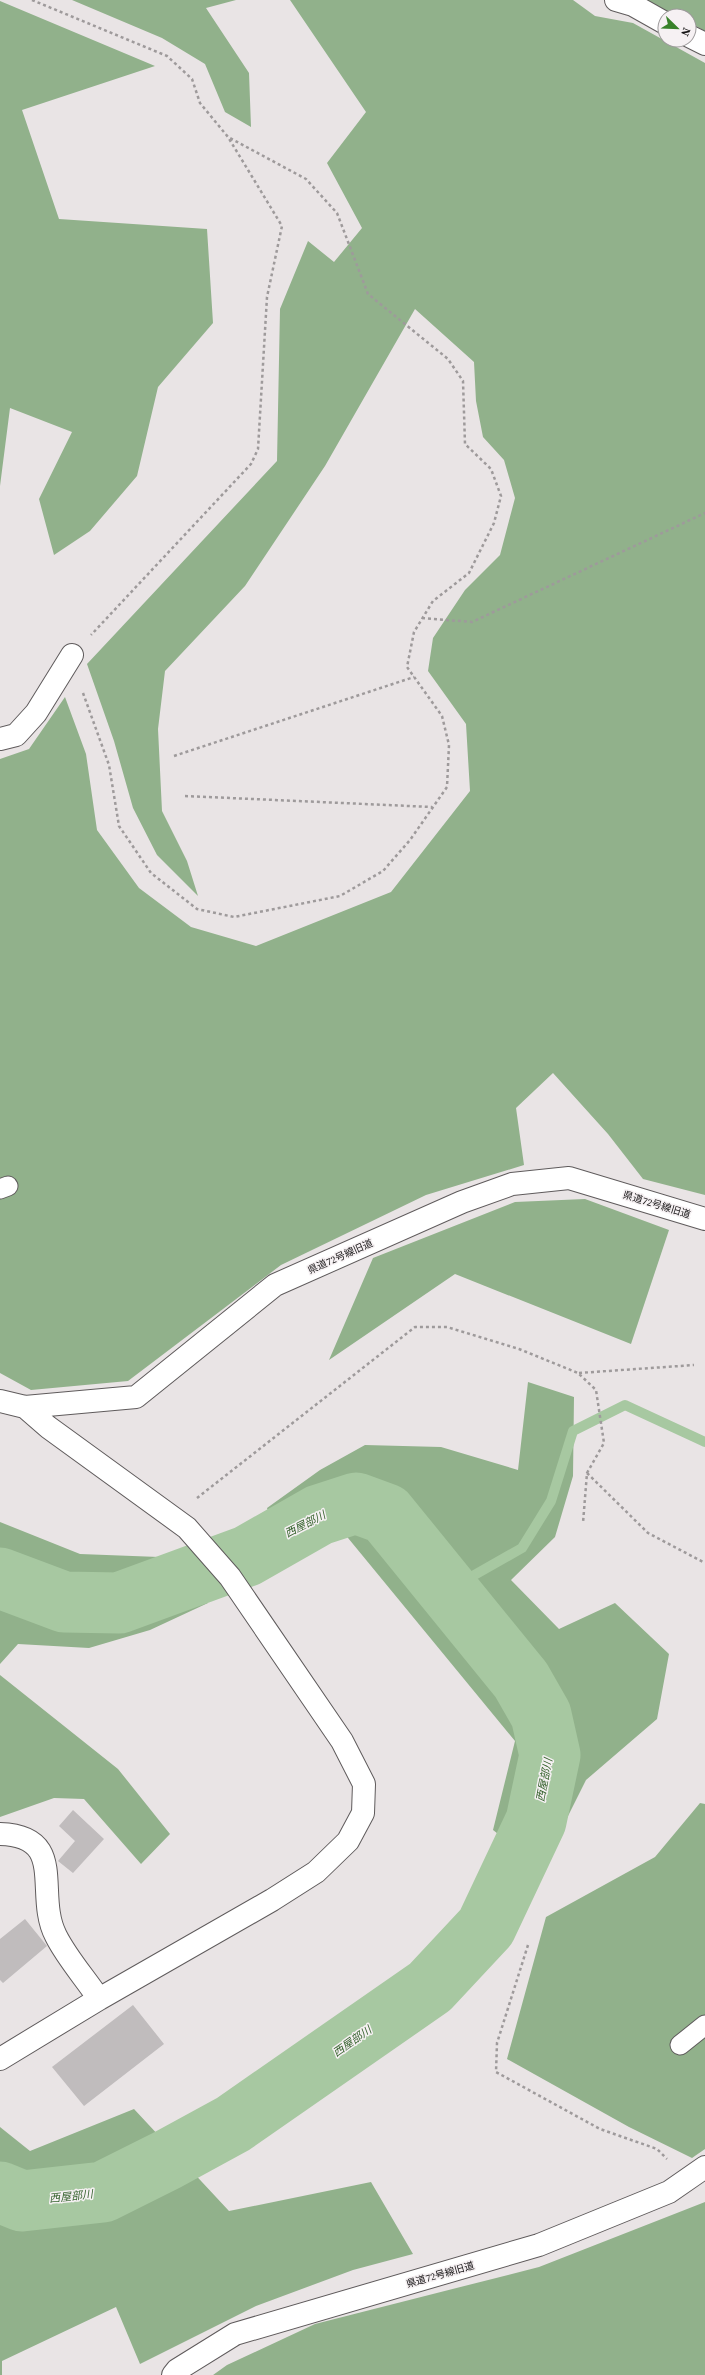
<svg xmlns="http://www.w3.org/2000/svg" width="705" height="2375" font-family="'Source Serif 4','Noto Sans JP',serif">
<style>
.forest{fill:#91b18b}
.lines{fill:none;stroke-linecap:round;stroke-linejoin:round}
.stream{stroke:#a7c8a1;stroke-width:10}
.river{stroke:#a7c8a1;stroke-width:61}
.building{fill:#c0bcbd}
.lane-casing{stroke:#5f5b5c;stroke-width:21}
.street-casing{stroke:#5f5b5c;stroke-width:24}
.path{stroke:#9e9a9b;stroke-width:2.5;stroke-dasharray:3 3;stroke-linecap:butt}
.lane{stroke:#fff;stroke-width:19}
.street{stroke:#fff;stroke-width:22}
.labels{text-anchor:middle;stroke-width:3;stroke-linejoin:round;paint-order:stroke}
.street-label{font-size:10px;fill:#161415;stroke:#f6f1f3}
.water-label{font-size:11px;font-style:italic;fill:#37632f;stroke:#f6f1f3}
</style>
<rect width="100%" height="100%" fill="#e9e4e5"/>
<path class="forest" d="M72,0H236L206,8L249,73L251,127L225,112L205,64L162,38Z
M290,0H573L595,16L633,23L705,63V1195L643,1179L608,1134L553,1073L516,1108L524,1165L426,1195L281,1265L128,1381L31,1390L0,1373V759L29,749L65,697L86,754L97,830L139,888L191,927L256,946L391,892L470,791L466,724L428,671L433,638L465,590L500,555L515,498L504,460L483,437L476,401L474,362L415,309L325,466L245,586L165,671L158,729L162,811L187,861L198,896L157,855L133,808L114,741L87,664L277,461L280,309L308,241L334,262L362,228L327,163L366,112Z
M646,0H705V31L689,22V16H677Z
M0,1L155,66L22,110L59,219L207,229L213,323L158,387L137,476L90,531L54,555L39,499L72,432L10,408L0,486Z
M585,1199L669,1230L631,1344L455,1274L329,1360L373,1258L515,1202Z
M528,1382L574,1397L573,1476L555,1537L511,1580L559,1629L615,1603L669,1654L657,1719L586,1780L542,1868L493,1830L515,1741L339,1527L281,1551L267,1508L320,1470L365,1445L441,1447L518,1470Z
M0,1522L80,1554L159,1557L208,1603L150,1630L89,1648L18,1644L0,1664Z
M0,1675L118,1769L170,1834L141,1864L84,1799L54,1798L0,1817Z
M700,1803L705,1804V2149L692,2158L629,2127L507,2059L546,1917L655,1857Z
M134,2109L229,2211L371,2182L413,2254L353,2270L256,2306L140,2364L116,2307L2,2361V2375H0V2127L30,2151Z
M705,2202V2375H213L227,2365L315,2324L539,2267Z"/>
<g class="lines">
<path class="stream" d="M448,1590L522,1548L551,1501L573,1431L625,1405L705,1442"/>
<path class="river" d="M0,1578L64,1602L119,1603L247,1556L319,1515L356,1503L386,1514L521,1680L541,1715L550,1755L536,1821L486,1927L430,1987L233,2124L167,2160L103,2192L22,2201L0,2192"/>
</g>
<path class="building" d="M73,1810L104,1839L73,1873L58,1861L75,1841L59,1826Z
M25,1919L47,1946L3,1983L0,1980V1939Z
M133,2005L164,2044L84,2106L52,2067Z"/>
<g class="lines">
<g class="lane-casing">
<path id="lane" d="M0,1189L8,1186
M680,2045L705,2025"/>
</g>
<g class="street-casing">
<path id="street" d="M616,0L633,5L665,23
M689,36L705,44
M0,739L16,735L36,713L72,655
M0,1401L25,1407L136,1397L275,1285L462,1202L512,1184L569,1178L705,1219
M0,1834C69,1836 34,1894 56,1936C67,1958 85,1978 99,1999
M0,2059L99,1999L272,1900L316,1872L348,1841L363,1813L364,1784L342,1741L230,1577L187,1528L48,1427L25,1407
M173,2375L177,2370L235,2334L539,2245L669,2192L705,2167"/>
</g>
<path class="path" d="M32,0L167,56L192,79L200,103L228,137L282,226L267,297L258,449L251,464L91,635
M422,618L472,622L705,513
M83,693L109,765L119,826L151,873L197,909L234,917L340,896L383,871L410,840L447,787L449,745L442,716L407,667L414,632L433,601L469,573L494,523L501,496L491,469L465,444L463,381L448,359L368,294L337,213L306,179L228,137
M174,756L414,677
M185,796L432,807
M579,1373L694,1365
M587,1473L648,1533L705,1563
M197,1498L415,1327H447L519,1349L578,1373L596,1390L604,1443L587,1473L583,1523
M528,1945L497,2043L496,2072L600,2129L657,2149L667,2159"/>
<use href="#lane" class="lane"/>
<use href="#street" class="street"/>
</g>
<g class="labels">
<g class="street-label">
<text transform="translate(657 1204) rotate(17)" y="4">県道72号線旧道</text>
<text transform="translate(340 1256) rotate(-24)" y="4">県道72号線旧道</text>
<text transform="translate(440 2274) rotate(-16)" y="4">県道72号線旧道</text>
</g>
<g class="water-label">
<text transform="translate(305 1524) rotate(-27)" y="4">西屋部川</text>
<text transform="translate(544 1780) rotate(-79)" y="4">西屋部川</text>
<text transform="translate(352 2041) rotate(-35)" y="4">西屋部川</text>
<text transform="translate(71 2196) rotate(-6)" y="4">西屋部川</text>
</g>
</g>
<g transform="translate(677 28) rotate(113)"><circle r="19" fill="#f6f1f3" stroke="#9c999a"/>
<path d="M0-3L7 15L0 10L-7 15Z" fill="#38822a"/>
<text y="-6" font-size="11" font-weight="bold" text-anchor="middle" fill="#161415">N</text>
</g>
</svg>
